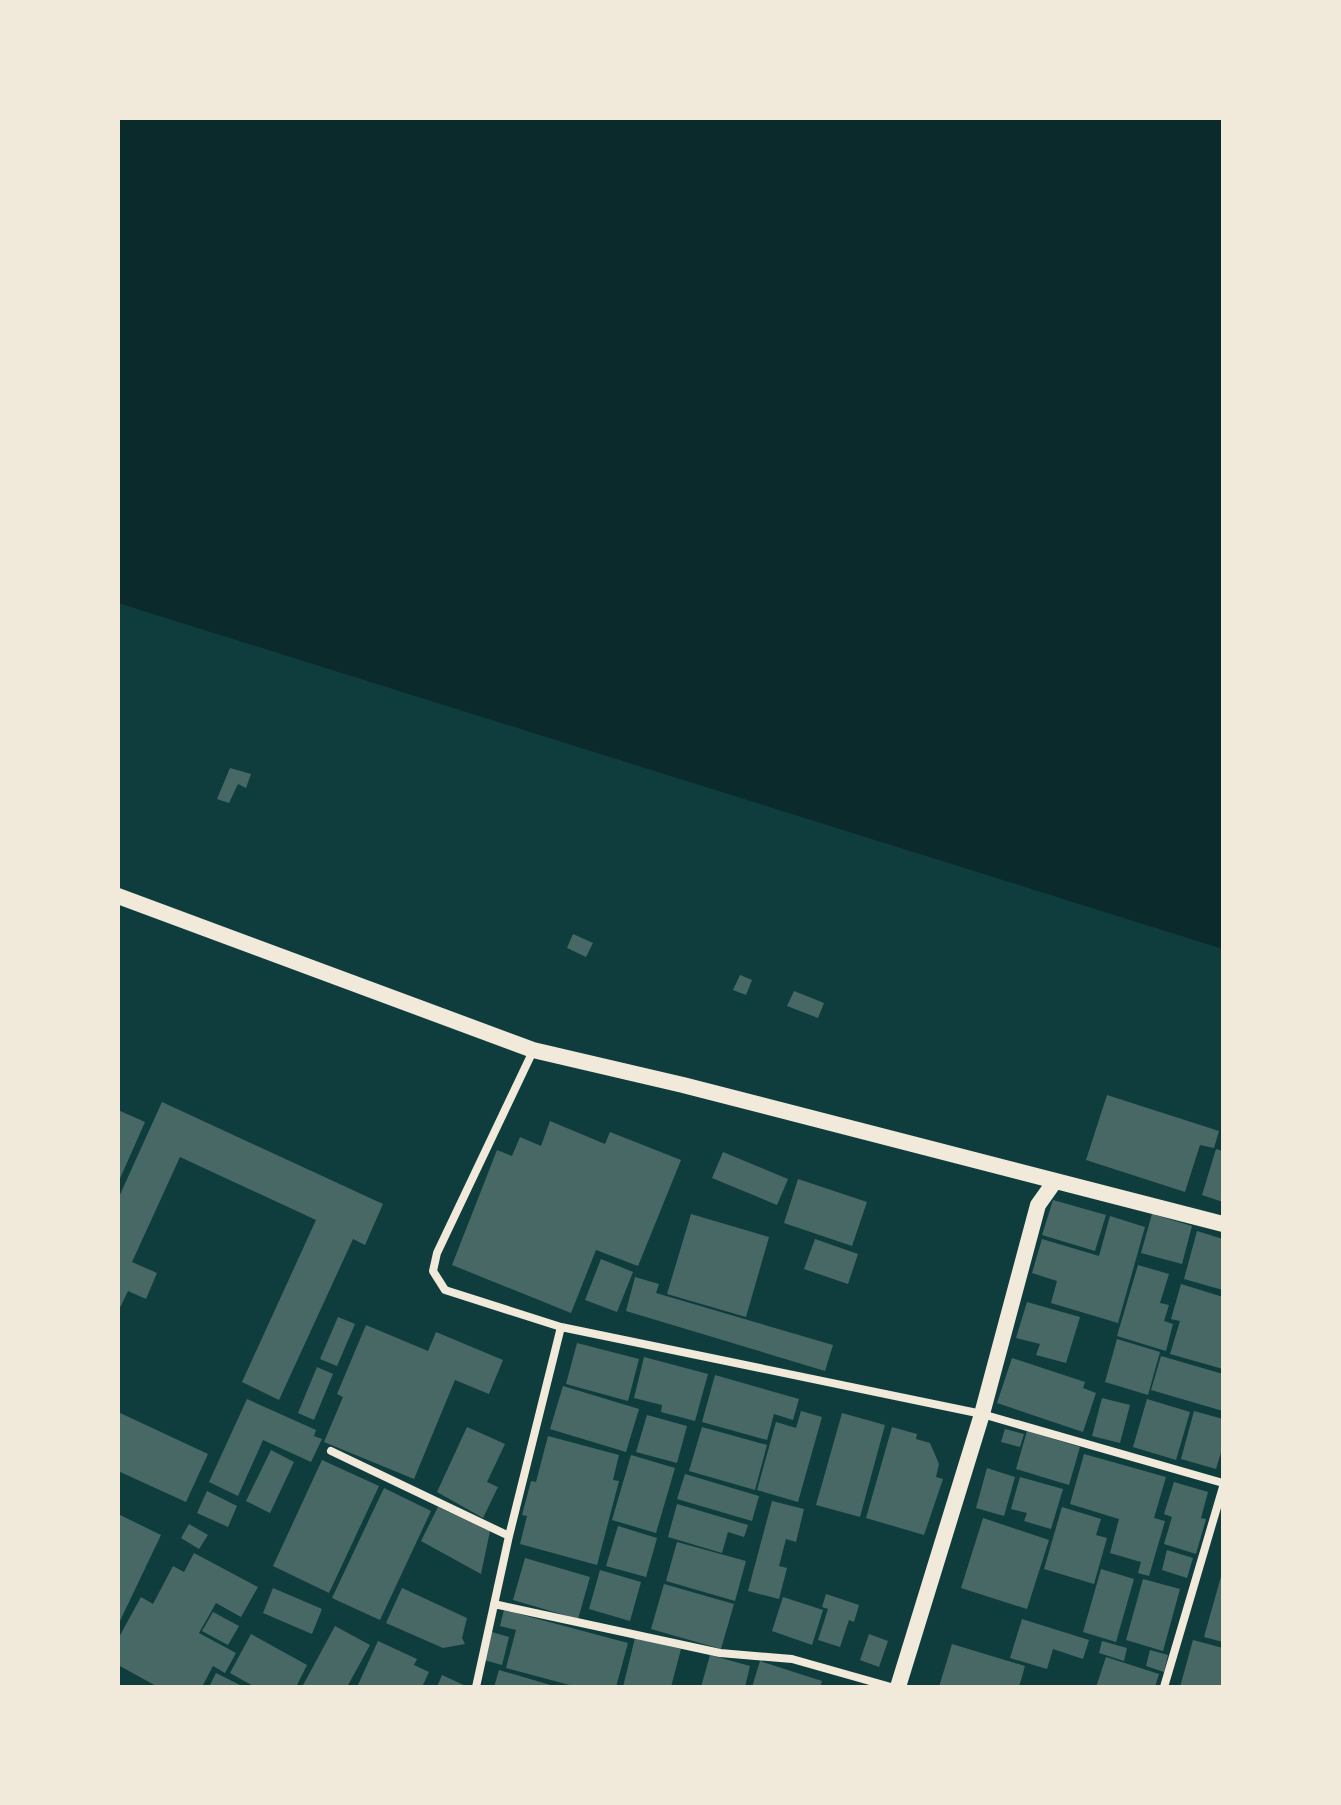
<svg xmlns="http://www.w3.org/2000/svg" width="1341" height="1805" font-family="'IBM Plex Serif',serif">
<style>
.water{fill:#0a2a2b}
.building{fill:#486865}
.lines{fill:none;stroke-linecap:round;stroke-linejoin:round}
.minor{stroke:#f1e9da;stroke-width:8}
.secondary{stroke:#f1e9da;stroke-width:16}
</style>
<rect width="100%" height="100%" fill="#0f3d3e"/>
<path class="water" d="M118,118H1223V949L118,603Z"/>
<path class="building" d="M230,768L251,774L246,788L238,784L229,803L217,799Z
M573,934L593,943L586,957L567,948Z
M740,975L752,980L746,995L733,990Z
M794,991L824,1003L818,1018L787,1006Z
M1107,1095L1219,1131L1214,1148L1200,1145L1185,1192L1086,1160Z
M162,1102L383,1204L365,1245L353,1239L279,1400L242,1382L316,1220L180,1157L132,1262L157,1273L146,1299L128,1291L118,1312V1199Z
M118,1110L145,1122L118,1183Z
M550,1121L605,1144L610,1132L681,1160L638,1266L596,1250L571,1313L452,1265L497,1150L512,1156L520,1137L541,1146Z
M1216,1149L1223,1151V1202L1202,1195Z
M723,1152L788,1179L777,1205L712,1178Z
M798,1179L867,1202L852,1246L784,1223Z
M1053,1200L1106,1215L1095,1251L1042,1235Z
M691,1214L769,1237L746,1317L667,1294Z
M1152,1214L1192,1226L1182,1264L1141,1253Z
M1110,1216L1145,1227L1118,1323L1051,1303L1057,1281L1032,1273L1042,1239L1099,1256Z
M1197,1231L1223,1239V1290L1184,1279Z
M815,1239L858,1254L848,1284L804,1269Z
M601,1259L633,1272L617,1312L585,1300Z
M1138,1265L1169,1274L1160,1303L1169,1305L1164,1321L1173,1324L1166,1351L1117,1336Z
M635,1277L659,1284L656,1293L833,1345L825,1371L626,1311Z
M1181,1284L1223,1297V1369L1170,1354L1180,1321L1171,1319Z
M1027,1302L1080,1317L1066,1363L1036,1355L1040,1344L1016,1338Z
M338,1317L355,1324L337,1366L320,1359Z
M366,1325L428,1351L436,1332L503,1360L489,1394L455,1380L414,1479L324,1442L343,1397L337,1394Z
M1117,1339L1160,1352L1148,1395L1105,1382Z
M577,1343L639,1359L628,1401L566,1384Z
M1161,1356L1223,1374V1411L1151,1390Z
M644,1357L708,1374L695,1421L661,1412L662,1405L634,1398Z
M1012,1358L1085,1382L1083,1388L1096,1393L1083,1432L997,1403Z
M317,1367L333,1374L314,1420L298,1413Z
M715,1375L799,1399L793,1420L774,1414L767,1440L702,1422Z
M563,1386L639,1409L626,1452L550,1429Z
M1102,1398L1130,1405L1120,1443L1092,1436Z
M247,1399L316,1430L314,1436L322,1439L311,1462L263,1440L238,1496L209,1482Z
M1147,1399L1190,1412L1176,1460L1133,1447Z
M801,1411L822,1417L798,1502L757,1490L776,1422L796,1428Z
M1194,1411L1223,1419V1446L1216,1469L1181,1459Z
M118,1412L208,1454L186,1502L118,1471Z
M842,1413L885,1425L860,1517L816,1505Z
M647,1415L687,1426L677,1463L636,1452Z
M467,1427L505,1444L487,1482L498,1487L483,1518L437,1492Z
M702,1427L767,1445L755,1490L689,1471Z
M892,1427L917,1434L916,1439L930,1443L939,1464L936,1477L943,1479L924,1535L866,1518Z
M1005,1429L1024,1434L1020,1447L1001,1442Z
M1027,1431L1080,1447L1069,1485L1016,1469Z
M548,1436L619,1455L613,1480L619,1481L597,1565L520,1544L527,1516L522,1515L531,1481L536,1482Z
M271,1450L294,1462L270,1513L246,1501Z
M1084,1454L1166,1477L1154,1518L1165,1521L1149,1576L1138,1573L1141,1562L1110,1553L1119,1519L1070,1504Z
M631,1455L675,1468L656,1533L612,1520Z
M322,1460L379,1486L329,1593L273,1566Z
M987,1468L1015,1477L1004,1516L976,1508Z
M685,1474L759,1496L752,1521L677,1499Z
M1020,1477L1063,1489L1051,1529L1024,1521L1027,1513L1011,1509Z
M1174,1482L1208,1492L1201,1518L1206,1519L1196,1554L1164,1544L1172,1517L1164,1514Z
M384,1488L431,1511L380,1620L332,1598Z
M207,1491L237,1506L228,1527L197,1513Z
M772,1501L804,1509L796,1542L786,1539L779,1566L787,1568L779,1599L748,1591Z
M677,1504L748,1525L744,1537L728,1532L722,1553L668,1537Z
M438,1507L490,1531L481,1574L421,1541Z
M1062,1507L1101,1519L1096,1535L1107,1538L1094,1584L1044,1569Z
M118,1514L161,1535L118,1625Z
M983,1518L1049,1540L1027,1609L961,1588Z
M189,1524L208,1535L199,1549L181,1538Z
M618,1526L657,1538L646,1577L606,1566Z
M677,1542L746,1561L735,1601L666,1581Z
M1167,1550L1193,1558L1187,1578L1162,1570Z
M194,1553L258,1587L241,1617L216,1603L199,1633L236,1653L225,1673L213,1666L202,1687H158L118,1665V1639L141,1597L153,1604L173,1566L184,1572Z
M525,1558L590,1577L578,1619L513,1600Z
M1101,1569L1134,1579L1116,1642L1083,1632Z
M600,1570L641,1582L630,1621L589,1609Z
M1222,1573H1223V1642L1204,1637Z
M1143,1579L1180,1589L1163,1651L1126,1640Z
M664,1584L734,1604L721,1649L651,1629Z
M273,1588L322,1609L312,1634L263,1613Z
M402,1588L467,1618L462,1638L465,1644L443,1648L386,1623Z
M826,1594L859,1605L854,1622L849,1620L840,1647L818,1640L828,1609L822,1607Z
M783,1597L823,1610L812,1645L772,1631Z
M504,1610L628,1643L616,1687H577L506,1668L516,1630L500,1626Z
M213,1612L239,1626L228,1645L202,1631Z
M1022,1619L1089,1640L1083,1659L1053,1649L1047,1669L1010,1658Z
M335,1626L370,1645L347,1687H302Z
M492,1632L509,1637L502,1665L484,1660Z
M251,1634L307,1665L296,1687H255L230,1673Z
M869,1634L888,1641L879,1667L860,1660Z
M635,1638L681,1649L671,1687H623Z
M1193,1640L1223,1648V1687H1180Z
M378,1641L417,1659L414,1665L429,1672L422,1687H357Z
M1102,1641L1127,1648L1124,1661L1099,1653Z
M952,1644L1025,1666L1019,1687H939Z
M1150,1650L1168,1655L1164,1672L1146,1666Z
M710,1655L750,1666L745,1687H701Z
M1106,1657L1159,1674L1155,1687H1096Z
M760,1661L822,1681L820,1687H752Z
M499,1670L554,1686V1687H494Z
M216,1673L244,1687H209Z
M442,1675L468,1687H437Z"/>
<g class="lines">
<path class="minor" d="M533,1051L437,1253L433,1271L445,1290L561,1327L982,1414L1223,1483
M331,1451L509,1536
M494,1604L720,1653L792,1659L891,1687
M476,1687L509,1536L561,1327
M1164,1687L1223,1487"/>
<path class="secondary" d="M118,896L533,1050L683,1085L1223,1224
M898,1687L982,1414L1038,1205L1055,1181"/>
</g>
<rect width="1341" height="1805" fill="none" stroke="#f1e9da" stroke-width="240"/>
</svg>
